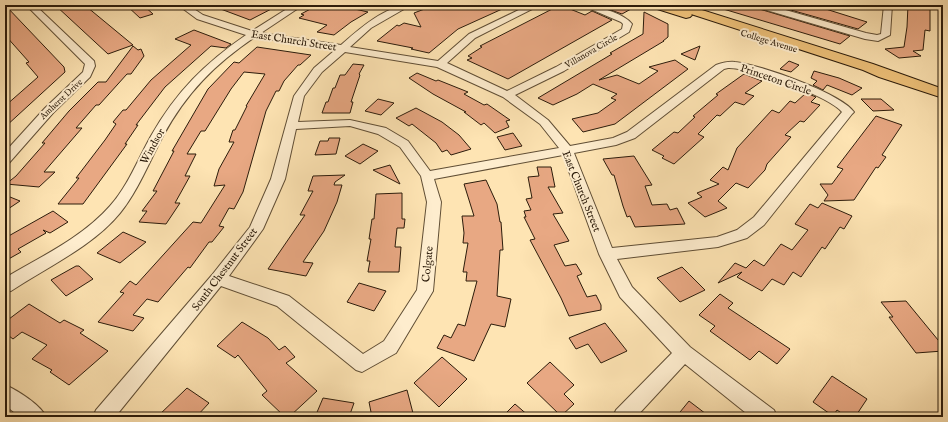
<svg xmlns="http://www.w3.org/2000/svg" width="948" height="422" font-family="'IM FELL English',serif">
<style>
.building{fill:#e8a883;stroke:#2c1c0b}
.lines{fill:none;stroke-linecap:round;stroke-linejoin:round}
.minor-casing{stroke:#604e35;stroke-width:2}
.major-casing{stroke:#2c1c0b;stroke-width:2}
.minor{fill:#feedce;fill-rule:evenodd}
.major{fill:#efc27a;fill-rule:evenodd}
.labels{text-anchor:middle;stroke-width:4;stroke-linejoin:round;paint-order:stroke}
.far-street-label{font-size:9px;fill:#2c1c0b;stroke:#feedce}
.street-label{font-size:11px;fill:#2c1c0b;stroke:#feedce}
</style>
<rect width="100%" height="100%" fill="#fee4b3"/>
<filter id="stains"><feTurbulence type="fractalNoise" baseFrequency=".005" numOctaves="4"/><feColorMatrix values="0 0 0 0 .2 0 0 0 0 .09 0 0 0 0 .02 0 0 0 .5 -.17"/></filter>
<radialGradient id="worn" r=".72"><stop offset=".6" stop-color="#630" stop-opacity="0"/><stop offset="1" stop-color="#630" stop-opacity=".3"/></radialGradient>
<path class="building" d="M5,5L64,67L65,72L5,127V106L38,77L26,63L29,62L5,35Z
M55,5H78L83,8L87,7L133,45L108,54Z
M126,5H143L153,14L140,18Z
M210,5H241L251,9L258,5H279L250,20Z
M318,5H337L368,12L351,22L334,35L317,32L327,25L299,18L304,15L301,14Z
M435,5H511L458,29L429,53L411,49L413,48L377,41L397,25L399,26L404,23L421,27L414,13Z
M560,5L585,15L592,11L612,20L508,79L467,60L472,58L468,56L482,47L480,46Z
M606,5H638L622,14L602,7Z
M721,5H754L756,8L850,36L840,44L720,8Z
M773,5H804L811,7L813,5L867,22L858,29Z
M908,5H928V8L930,9V31L925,30L923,50L913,51L921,56L899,58L885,49L904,47L907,27Z
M644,12L668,24V37L663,41H664L599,80L617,75L639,84L658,71L649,67L675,60L688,69L615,124L583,132L572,119L598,113L616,100L611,98L617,94L593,84L577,94L553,105L538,98L612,54L610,53L643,34Z
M194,30L231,44L226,48L211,46L165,87L136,125H138L125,144H127L83,204H58L79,178H76L105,140L116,124L113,122L123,110H126L151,80L191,45L175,39Z
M133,46L138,50L141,49L144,56L131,74H127L99,105H96L76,128H82L44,172H55L39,187L6,184L16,176L45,143H42L69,111L98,82H106Z
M700,46L695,60L681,54Z
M257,47L311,55L300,65H298L284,81L279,91H276L266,111L243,192L234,209L229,208L219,226L224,227L212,242H209L190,268L188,267L158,302L147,299L133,315L144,318L133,331L98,322L124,293L120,292L130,281L136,285L193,222L201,223L225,185L214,186L219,169L234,142H229L233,130H235L247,106H246L265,74L244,72L231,89L205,131H201L187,154H196L185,176H190L175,203H180L166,224L139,222L147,211H142L157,191H153L174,151H172L208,89L234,62L239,63Z
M789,61L799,65L791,72L780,69Z
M353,64L364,65L359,74L360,75L351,102H353L350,113H322L326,102H328L333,88H335L340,75H345Z
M814,71L839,78L862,88L852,95L827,85L823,90L813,85L817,81L811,78Z
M417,73L436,81L438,80L468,92L464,94L484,105L487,104L510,120L506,121L509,127L495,133L484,123L481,125L464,112H466L433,94L409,78Z
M744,74L762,81L745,93L754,96L744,105L735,102L720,116L717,115L698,134L704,137L674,164L662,158L664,156L652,150L674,132L678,133L695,117L693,116L718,95L716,94Z
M806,93L816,97L811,102L820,105L804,122L800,121L785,135L791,137L767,164L765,170L748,188L736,183L718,201L727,208L705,217L688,203L702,197L697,193L719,184L710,180L723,167L728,170L737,148L772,110L779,113L790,101L795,103Z
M378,99L394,103L381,115L365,111Z
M861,99H881L894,110L873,111Z
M416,108L442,122L459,135L471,149L451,155L447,150L442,152L436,143L412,124L409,126L396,118Z
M876,116L902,125L882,155L886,157L878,168L876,167L854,200L824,201L828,195L820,184H832L843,169L837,167Z
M513,133L522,146L505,150L497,137Z
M329,138H340L336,154L315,155L320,141H328Z
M363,144L378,151L360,164L345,156Z
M634,156L652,185L645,186L652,205L667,204L670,210L677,208L685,224L635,227L630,216L627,217L623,206L614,175H612L603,159Z
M390,165L400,184L373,170Z
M537,167H551L555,187H548L563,213L553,214L569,241L554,245L565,266L576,264L582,274L577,276L587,297L596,295L601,305V310L569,316L561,298L530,240L535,239L524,217H526L524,211L531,210L526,199L532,198L528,177L539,176Z
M345,175L335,182L334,185H342L337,202L324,231L303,262L313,263L306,276L268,269L305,215H300L313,191H308L313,176Z
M486,180L497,204L500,222H501L503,250H500L497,296L511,299L505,327L491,324L474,361L437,348L444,335L451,338L458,324L465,326L477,281H466L467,272H463L468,243H463L464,233L462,216H474L464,184Z
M402,193V219H405L404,228H397L395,247H401L399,272H368L370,261H367L371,239H369L372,219H374L376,194Z
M5,195L20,201L5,211Z
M822,203L852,216L844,229L840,227L825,249L822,247L801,277L793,272L784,285L772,279L762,291L737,277L742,272L718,283L735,263L746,268L754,260L764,266L781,244L792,250L808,230L795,224L810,204L818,208Z
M53,211L68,222L50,233L43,230L46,233L18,249L21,252L5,261V238Z
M123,232L146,242L120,263L97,253Z
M76,266H79L93,279L66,296L51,280Z
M682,267L705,290L680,302L657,278Z
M359,283L386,291L374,311L347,302Z
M720,294L733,303L728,308L790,349L777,364L759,351L750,360L710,331L715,326L699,315Z
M906,301L943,346V351L916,353L889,317H893L881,302Z
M29,304L60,323L64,320L84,330L80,333L108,351L69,385L50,372L52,370L32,359L47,345L22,332L13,339L5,333V322Z
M242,322L268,338L279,350L285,346L295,357L286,363L317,391L289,417H285L262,395L267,391L238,355L235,358L217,346Z
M605,323L627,351L601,363L588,344L576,349L569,338Z
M442,357L467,379L439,407L414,383Z
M550,362L574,385L564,394L574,404L561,416L527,383Z
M832,376L867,399L855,417H847L837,410L833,416L813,402Z
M187,388L209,403L196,417H157Z
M407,390L414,417H372L369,402Z
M323,398L354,403L349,417H315Z
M689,401L710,417H676Z
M515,404L530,417H502Z"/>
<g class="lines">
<g class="minor-casing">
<path id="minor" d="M26,5H35L94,61L95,66L90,77L53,113L9,163L5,164V152L45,108L83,72L85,64Z
M178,5H188L203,15L252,31L293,5H303L261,33L341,45C359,29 386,5 411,5L371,28L350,47L438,61L469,34L529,5H540L475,38L447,63L507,91L556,67L622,29L623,24L621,22L581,5C595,5 624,13 632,24L629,32L564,71L515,95L548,120L570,146L613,138L627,132L716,65C722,63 728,61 735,62C758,64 841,93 854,112L852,114L764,225L747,238L718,247L617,259L632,287L690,347L774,410L777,417H751L685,364L636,417H613L616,410L672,353L620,297L599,254L563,155L434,179L441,202L433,291L396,353L362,372L356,370L277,306L221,286L115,417H93L96,410L212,275L250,227L271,179L294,96L314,68L335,50L255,37C215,64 186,93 163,136C149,162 138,191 120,213C92,247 47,267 11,291L5,292V278C40,257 82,238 110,206C128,186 138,159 151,136C176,92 205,63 246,35L197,19ZM345,52L437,67L503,97L540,124L559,148L430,171L408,141L386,128L350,120L298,122L304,96L322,72ZM728,68C749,67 828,96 842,112L754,217L737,230L717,237L612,248L574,153L616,145L635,138L724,69ZM350,126L378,134L400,147L421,176L427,202L417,290L384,341L363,354L289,296L229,276L263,229L285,179L296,129Z
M755,5H768L866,33L877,35L881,34L884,5H892L890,35L878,41L865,39L756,7Z
M5,385C17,390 41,405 46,417H20L5,405Z"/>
</g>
<g class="major-casing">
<path id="major" d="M650,5L671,7L670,5H686L873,64L943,89V98L879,77L863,70L691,14L692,15L690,17L686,18L651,7Z"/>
</g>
<use href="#minor" class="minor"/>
<use href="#major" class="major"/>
</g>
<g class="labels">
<g class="far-street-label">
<text transform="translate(769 41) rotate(17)" y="3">College Avenue</text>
<text transform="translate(591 51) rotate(-30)" y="3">Villanova Circle</text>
<text transform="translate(61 99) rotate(-43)" y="3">Amherst Drive</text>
</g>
<g class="street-label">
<text transform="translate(294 40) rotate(9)" y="4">East Church Street</text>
<text transform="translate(776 79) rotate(19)" y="4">Princeton Circle</text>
<text transform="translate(152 146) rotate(-61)" y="4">Windsor</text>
<text transform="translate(582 191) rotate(68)" y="4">East Church Street</text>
<text transform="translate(427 264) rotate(-84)" y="4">Colgate</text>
<text transform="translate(224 269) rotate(-53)" y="4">South Chestnut Street</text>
</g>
</g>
<rect width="948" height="422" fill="none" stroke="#fee4b3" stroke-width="20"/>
<rect x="6" y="6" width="936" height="410" fill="none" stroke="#2c1c0b" stroke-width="2"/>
<rect x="10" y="10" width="928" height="402" fill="none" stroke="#2c1c0b"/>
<rect width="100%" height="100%" filter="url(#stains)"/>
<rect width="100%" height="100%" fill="url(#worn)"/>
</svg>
